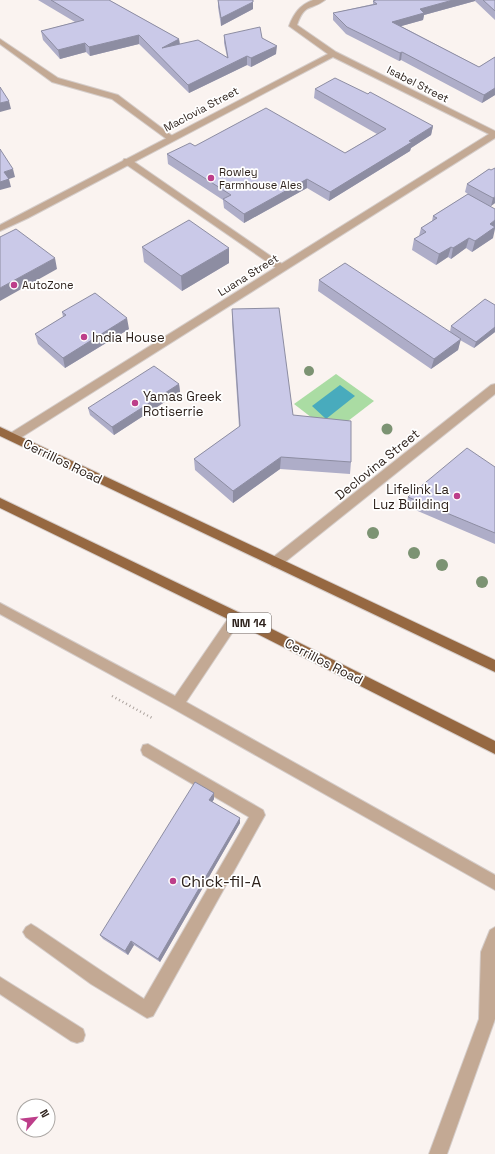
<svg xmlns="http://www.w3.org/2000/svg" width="495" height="1154" font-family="'Space Grotesk',sans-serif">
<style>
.green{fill:#aadca3}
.water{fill:#48abbd}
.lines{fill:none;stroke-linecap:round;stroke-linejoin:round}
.service-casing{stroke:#d5cdca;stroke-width:2}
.minor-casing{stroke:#d5cdca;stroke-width:2}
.primary-casing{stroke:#d5cdca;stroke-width:2}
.path{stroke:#aba29d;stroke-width:2.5;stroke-dasharray:1 3;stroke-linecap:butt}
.service{fill:#c3a994;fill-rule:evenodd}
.minor{fill:#c3a994;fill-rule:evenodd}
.primary{fill:#966841;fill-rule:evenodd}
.tree{fill:#7c9373}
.wall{fill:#aeadc8}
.shaded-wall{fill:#8d8da2}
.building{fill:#cac9e8;stroke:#8d8da2}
.poi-dot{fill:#bd3e8a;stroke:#fff;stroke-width:1.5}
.labels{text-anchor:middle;stroke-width:3.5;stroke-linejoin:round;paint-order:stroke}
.far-street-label{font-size:11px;fill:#2e221c;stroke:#fff}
.far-poi-label{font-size:11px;fill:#2e221c;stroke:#fff;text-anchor:start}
.shield{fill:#fff;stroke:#6d6460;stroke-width:1}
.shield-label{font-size:12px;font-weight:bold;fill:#2e221c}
.poi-label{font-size:13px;fill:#2e221c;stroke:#fff;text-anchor:start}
.street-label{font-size:13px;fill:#2e221c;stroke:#fff}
.near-poi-label{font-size:16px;fill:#2e221c;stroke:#fff;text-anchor:start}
</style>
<rect width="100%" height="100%" fill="#faf3f0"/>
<path class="green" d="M336,374L374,401L335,431H329L294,404Z"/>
<path class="water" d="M340,385L355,396L326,419L312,406Z"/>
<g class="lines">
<g class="service-casing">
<path id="service" d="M0,39L58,78L118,95L175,138L174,140H168L112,99L52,82L0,44Z
M124,159H130L285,266L287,268L285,270H279L124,163L123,161Z
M0,603L175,696L232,613L236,612L240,613L242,617L240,621L186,702L495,875V890L172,708L0,614Z
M148,744L263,810L265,815L153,1016L147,1018L91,984L26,937L23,932L26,927L31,924L36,927L103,972L144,999L249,817L143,755L141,750L143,745Z
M495,927V1019L447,1154H429L479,1019L481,952L490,930Z
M0,977L83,1029L85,1035L83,1041L77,1043L71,1041L0,994Z"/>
</g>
<g class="minor-casing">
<path id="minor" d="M313,0H325C311,11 305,2 297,25L336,52L495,131V138L17,440H9L8,437L9,434L489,134L333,57L28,218L0,231V225L328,54L289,26C294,13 300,5 313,0Z
M495,384V394L280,566L276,567L272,566L270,562L272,558L491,385Z"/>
</g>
<g class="primary-casing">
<path id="primary" d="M0,427L495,660V672L0,436Z
M0,498L240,613L495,741V754L232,621L0,508Z"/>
</g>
<path class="path" d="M112,696L152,718"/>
<use href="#service" class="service"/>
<use href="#minor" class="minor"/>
<use href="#primary" class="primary"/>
</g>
<g class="tree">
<circle cx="309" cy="371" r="5"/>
<circle cx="387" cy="429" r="5.5"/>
<circle cx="373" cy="533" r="6"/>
<circle cx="414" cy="553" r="6"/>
<circle cx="442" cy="565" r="6"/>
<circle cx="482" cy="582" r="6"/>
</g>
<path class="wall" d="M38,0H109L179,39L180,44L227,57L224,43V35L262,38L276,54L251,67L247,65L189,93L139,44L90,56L86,52L60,59L43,40L41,31L75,22Z
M218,0L253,2V9L221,26L218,7Z
M376,0H495V20L475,1L424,15L423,20L401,26L479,67L495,57V95L482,103L401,60L399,61L346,34L333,20V13L373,4V1Z
M315,89L433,126L431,135L411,148L410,151L329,201L307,188L244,223L224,208L223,200L168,164L167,154L195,146L345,153L377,134L314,98Z
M489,169L495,203L491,206L493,238L472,252L466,248L451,259L448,257L436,265L412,250L414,239L419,236L421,228L432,221L433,216L468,194L465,192L467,184Z
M142,247L229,263L182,291L144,262Z
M319,280L450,332L451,326L495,305V332L474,348L460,340L458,350L431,369L318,291Z
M232,309L293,415L351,462L350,474L280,469L233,503L195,470L194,459L239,427L232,322Z
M62,312L129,329L65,368L38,344L35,334L63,317Z
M179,384L180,392L114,435L90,415L88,408Z
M495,467V544L406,506L408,497Z
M214,793V799L212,802L240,818V823L160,962L134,945L128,955L103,939L100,935Z"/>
<path class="shaded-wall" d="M453,0H475V1L424,15L423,20L391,29L392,22L420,9Z
M253,2V9L221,26V18Z
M139,35V44L90,56L89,47Z
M179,39L180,48H162Z
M85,43L86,52L60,59L58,50Z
M277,46L276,54L251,67V58Z
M402,52L401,60L399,61L400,53Z
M247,56V65L189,93L188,85Z
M495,88V95L482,103L484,95Z
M9,101L11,109L0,112V103Z
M433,126L431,135L411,148L410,151L329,201L330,192Z
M13,169L15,177L9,179L11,187L0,190V182L4,172Z
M307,179V188L244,223V214Z
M495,197V203L491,206L493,198Z
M495,220V229L493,238L472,252L475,241L490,224Z
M469,238L466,248L451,259L453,248Z
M451,247L448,257L436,265L439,254Z
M229,248V263L182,291L181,276Z
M55,258L57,269L0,301V288Z
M127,318L129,329L65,368L63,358Z
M495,327V332L474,348L476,342Z
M461,339L458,350L431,369L434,359Z
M179,384L180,392L114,435L112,427Z
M281,457L280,469L233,503V491Z
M214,793V799L210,806L209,800Z
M240,818V823L160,962L158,959Z
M131,941L134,945L128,955L125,951Z"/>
<path class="building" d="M51,0H109L179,39L162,48L198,40L228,58L224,35L260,27L262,38L277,46L251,58L247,56L188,85L139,35L89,47L85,43L58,50L41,31L84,20Z
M218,0H253V2L221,18Z
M376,0H453L420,9L424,13L392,22L479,67L495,57V88L484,95L402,52L400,53L347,27L333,13L377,4L373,1Z
M483,0H495V11Z
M335,78L368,94L370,92L433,126L409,141L412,142L330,192L307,179L244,214L223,199L231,195L167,154L190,143L195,146L266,108L345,153L386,129L315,89Z
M0,87L9,101L0,103Z
M0,149L13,169L4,172L9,179L0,182Z
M495,168V197L493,198L467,184L489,169L491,170Z
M468,194L495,209V220L490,224L495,227L475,241L469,238L453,248L451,247L439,254L414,239L426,232L421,228L437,218L433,216Z
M189,220L229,248L181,276L142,247Z
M16,229L55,258L0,288V237Z
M345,263L461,339L434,359L319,280Z
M95,293L127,318L63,358L35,334L66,315L62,312Z
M485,299L495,305V327L476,342L451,326Z
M279,308L293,415L351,421V462L281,457L233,491L194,459L240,426L232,309Z
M154,366L179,384L112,427L88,408Z
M467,448L495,467V533L408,497Z
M195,782L214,793L209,800L240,818L158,959L131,941L125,951L100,935Z"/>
<g class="poi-dot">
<circle cx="211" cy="178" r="4"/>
<circle cx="14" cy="285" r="4"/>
<circle cx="84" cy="337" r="4"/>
<circle cx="135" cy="403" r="4"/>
<circle cx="457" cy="496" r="4"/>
<circle cx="173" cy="881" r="4"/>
</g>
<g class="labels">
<g class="far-street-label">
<text transform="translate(418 84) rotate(27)" y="4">Isabel Street</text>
<text transform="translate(201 109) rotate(-28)" y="4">Maclovia Street</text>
<text transform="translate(248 275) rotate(-32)" y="4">Luana Street</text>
</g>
<g class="far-poi-label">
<text x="219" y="176">Rowley<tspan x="219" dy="13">Farmhouse Ales</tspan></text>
<text x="22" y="289">AutoZone</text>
</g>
<rect class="shield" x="227" y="613" width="44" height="20" rx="3"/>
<g class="shield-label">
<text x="249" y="627">NM 14</text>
</g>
<g class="poi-label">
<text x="92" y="342">India House</text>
<text x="143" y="401">Yamas Greek<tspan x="143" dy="15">Rotiserrie</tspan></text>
<text x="449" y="494" text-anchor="end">Lifelink La<tspan x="449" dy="15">Luz Building</tspan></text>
</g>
<g class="street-label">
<text transform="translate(63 461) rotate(26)" y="5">Cerrillos Road</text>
<text transform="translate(377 464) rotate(-39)" y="5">Declovina Street</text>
<text transform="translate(324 661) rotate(27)" y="5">Cerrillos Road</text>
</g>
<g class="near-poi-label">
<text x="181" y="887">Chick-fil-A</text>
</g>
</g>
<g transform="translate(36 1118) rotate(62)"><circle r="19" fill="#ffffff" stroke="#aba7a4"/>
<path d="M0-3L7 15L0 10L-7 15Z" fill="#bd3e8a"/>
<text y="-6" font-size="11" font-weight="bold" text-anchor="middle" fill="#2e221c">N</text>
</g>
</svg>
